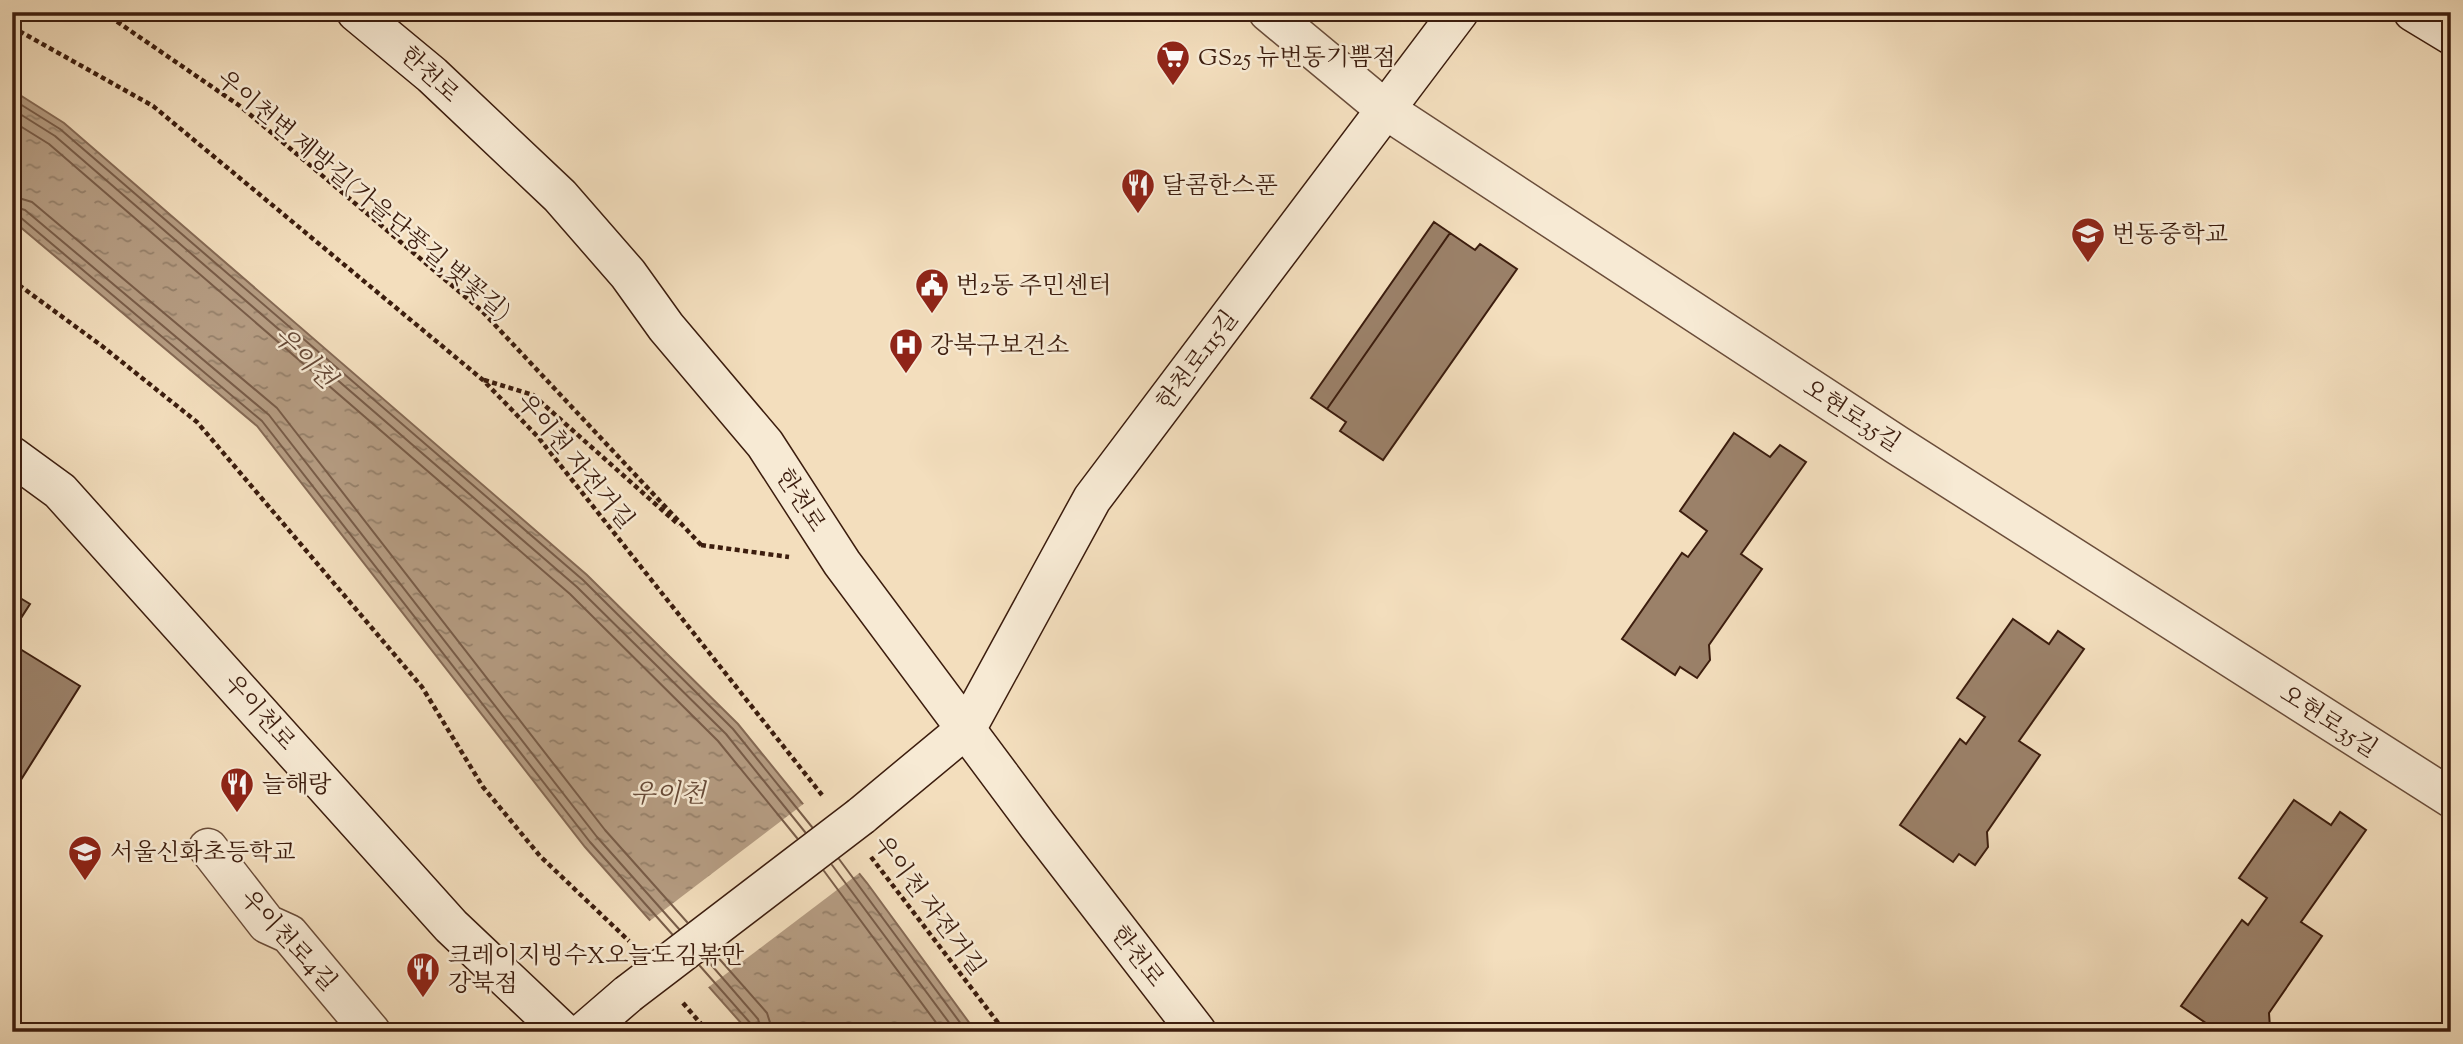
<svg xmlns="http://www.w3.org/2000/svg" width="2463" height="1044" font-family="'Sorts Mill Goudy','Noto Serif KR',serif">
<style>
.water{fill:url(#water-ripples);stroke:#856954;stroke-width:2}
.pier{fill:#f3debd}
.lines{fill:none;stroke-linecap:round;stroke-linejoin:round}
.shore{stroke:#785c48;stroke-width:2}
.building{fill:#9b8169;stroke:#3c1d0e;stroke-width:2}
.street-casing{stroke:#6a4d3a;stroke-width:41}
.secondary-casing{stroke:#3c1d0e;stroke-width:41}
.path{stroke:#3c1d0e;stroke-width:4.5;stroke-dasharray:5 3.5;stroke-linecap:butt}
.street{stroke:#f7ead4;stroke-width:38}
.secondary{stroke:#f7ead4;stroke-width:38}
.secondary-bridge-casing{stroke:#3c1d0e;stroke-width:41;stroke-linecap:butt}
.secondary-bridge{stroke:#f7ead4;stroke-width:38}
.labels{text-anchor:middle;stroke-width:5;stroke-linejoin:round;paint-order:stroke}
.poi-label{font-size:24px;fill:#3c1d0e;stroke:#f7ead4;text-anchor:start}
.street-label{font-size:24px;fill:#3c1d0e;stroke:#f7ead4}
.water-label{font-size:26px;font-style:italic;fill:#664937;stroke:#f7ead4}
</style>
<defs>
<pattern id="water-ripples" width="26" height="14" patternUnits="userSpaceOnUse" patternTransform="scale(1.75)"><rect width="26" height="14" fill="#b59c82"/><path d="M2 4q2-2 4 0t4 0M15 11q2-2 4 0t4 0" fill="none" stroke="#947f69"/></pattern>
</defs>
<rect width="100%" height="100%" fill="#f3debd"/>
<filter id="stains"><feTurbulence type="fractalNoise" baseFrequency=".00286" numOctaves="4"/><feColorMatrix values="0 0 0 0 .2 0 0 0 0 .09 0 0 0 0 .02 0 0 0 .5 -.17"/></filter>
<radialGradient id="worn" r=".72"><stop offset=".6" stop-color="#630" stop-opacity="0"/><stop offset="1" stop-color="#630" stop-opacity=".3"/></radialGradient>
<path class="water" d="M12,90L64,123L587,575L738,724L867,883L976,1032H749L585,847L257,426L12,220Z"/>
<path class="pier" d="M806,802L862,871L706,989L647,923Z"/>
<g class="lines">
<path class="shore" d="M12,99L60,129L583,580L733,729L812,827
M12,109L55,136L577,587L726,734L805,832
M12,121L49,144L570,594L718,741L797,838
M12,196L32,202L277,408L605,830L687,922
M12,206L25,210L269,415L597,837L679,929
M12,215L20,217L262,421L590,842L672,934
M839,859L967,1032
M832,865L956,1032
M824,871L943,1032
M715,954L767,1013L773,1032
M707,960L758,1019L762,1032
M700,966L752,1025L753,1032"/>
</g>
<path class="building" d="M1434,222L1475,250L1480,244L1517,269L1383,460L1340,431L1346,422L1311,398Z
M1450,233L1475,250L1480,244L1517,269L1383,460L1340,431L1346,422L1327,409Z
M1734,433L1770,457L1780,445L1806,462L1741,554L1762,569L1709,645L1710,660L1697,678L1680,667L1675,675L1622,639L1682,553L1688,557L1707,531L1680,511Z
M12,593L30,604L12,632Z
M2013,619L2049,644L2058,631L2084,649L2019,741L2040,755L1987,832L1988,847L1975,865L1959,854L1953,862L1900,825L1960,739L1966,744L1985,717L1957,698Z
M12,644L80,686L12,794Z
M2294,800L2331,825L2340,812L2366,830L2301,922L2322,936L2269,1013L2270,1028L2267,1032H2219L2181,1006L2242,920L2248,925L2267,898L2239,878Z"/>
<g class="lines">
<g class="street-casing">
<path id="street" d="M1268,12L1386,110L1897,445L2451,798
M208,848L267,924L289,934L371,1032"/>
</g>
<g class="secondary-casing">
<path id="secondary" d="M356,12L432,75L560,196L628,274L666,327L765,444L842,563L1038,826L1197,1032
M2413,12L2451,35
M12,456L60,491L451,926L563,1032
M861,816L967,728L1092,499L1459,12
M584,1032L628,994"/>
</g>
<path class="path" d="M103,12L240,106L481,310L702,546
M12,27L153,106L483,380L538,437L822,795
M12,280L102,346L197,422L422,687L483,787L540,856L629,941
M484,380L533,395L679,525
M701,545L789,557
M871,857L1005,1032
M683,1003L708,1032"/>
<use href="#street" class="street"/>
<use href="#secondary" class="secondary"/>
<g class="secondary-bridge-casing">
<path id="secondary-bridge" d="M628,994L861,816"/>
</g>
<use href="#secondary-bridge" class="secondary-bridge"/>
</g>
<defs>
<g id="supermarket-pin" transform="scale(1.75)"><path d="M0 17L-7.5 6A9.5 9.5 0 1 1 7.5 6Z" fill="#8f2418" stroke="#f7ead4"/><path d="M-6-5.5h2.5l.6 2H6L4.5 2H-2.5L-4.4-4H-6ZM-1.5 3.2a1.3 1.3 0 1 0 .1 0ZM3 3.2a1.3 1.3 0 1 0 .1 0Z" fill="#fff"/></g>
<g id="restaurant-pin" transform="scale(1.75)"><path d="M0 17L-7.5 6A9.5 9.5 0 1 1 7.5 6Z" fill="#8f2418" stroke="#f7ead4"/><path d="M-5-6h1v4h1v-4h1v4h1v-4h1v5L-1.5 .5V6h-2V.5L-5-1ZM5-6V6H3V1.5H1.5Q1.5-4 5-6Z" fill="#fff"/></g>
<g id="school-pin" transform="scale(1.75)"><path d="M0 17L-7.5 6A9.5 9.5 0 1 1 7.5 6Z" fill="#8f2418" stroke="#f7ead4"/><path d="M0-5L7-2L0 1L-7-2ZM-4 1L0 2.5L4 1V4Q0 6-4 4Z" fill="#fff"/></g>
<g id="civic-pin" transform="scale(1.75)"><path d="M0 17L-7.5 6A9.5 9.5 0 1 1 7.5 6Z" fill="#8f2418" stroke="#f7ead4"/><path d="M-.6-6.5H3V-4.5H.6V-3L4-1V1h2V6H-6V1h2V-1L-.6-3ZM-1.2 2.5V6h2.4V2.5Z" fill="#fff"/></g>
<g id="hospital-pin" transform="scale(1.75)"><path d="M0 17L-7.5 6A9.5 9.5 0 1 1 7.5 6Z" fill="#8f2418" stroke="#f7ead4"/><path d="M-5-5h3v3.5h4V-5h3V5h-3V1.5h-4V5h-3Z" fill="#fff"/></g>
</defs>
<g fill-rule="evenodd">
<use href="#supermarket-pin" x="1173" y="57"/>
<use href="#restaurant-pin" x="1138" y="185"/>
<use href="#school-pin" x="2088" y="234"/>
<use href="#civic-pin" x="932" y="285"/>
<use href="#hospital-pin" x="906" y="345"/>
<use href="#restaurant-pin" x="237" y="784"/>
<use href="#school-pin" x="85" y="852"/>
<use href="#restaurant-pin" x="423" y="969"/>
</g>
<g class="labels">
<g class="poi-label">
<text x="1198" y="65">GS25 뉴번동기쁨점</text>
<text x="1162" y="193">달콤한스푼</text>
<text x="2112" y="242">번동중학교</text>
<text x="956" y="293">번2동 주민센터</text>
<text x="930" y="353">강북구보건소</text>
<text x="262" y="792">늘해랑</text>
<text x="110" y="860">서울신화초등학교</text>
<text x="448" y="963">크레이지빙수X오늘도김볶만<tspan x="448" dy="28">강북점</tspan></text>
</g>
<g class="street-label">
<text transform="translate(430 74) rotate(43)" y="8">한천로</text>
<text transform="translate(364 195) rotate(40)" y="8">우이천변 제방길(가을단풍길,벚꽃길)</text>
<text transform="translate(1197 360) rotate(-53)" y="8">한천로115길</text>
<text transform="translate(1852 415) rotate(33)" y="8">오현로35길</text>
<text transform="translate(576 461) rotate(50)" y="8">우이천 자전거길</text>
<text transform="translate(801 500) rotate(57)" y="8">한천로</text>
<text transform="translate(260 712) rotate(48)" y="8">우이천로</text>
<text transform="translate(2329 721) rotate(33)" y="8">오현로35길</text>
<text transform="translate(930 905) rotate(53)" y="8">우이천 자전거길</text>
<text transform="translate(289 940) rotate(47)" y="8">우이천로4길</text>
<text transform="translate(1138 956) rotate(52)" y="8">한천로</text>
</g>
<g class="water-label">
<text transform="translate(305 357) rotate(44)" y="9">우이천</text>
<text x="668" y="802">우이천</text>
</g>
</g>
<rect width="2463" height="1044" fill="none" stroke="#f3debd" stroke-width="42"/>
<rect x="14" y="14" width="2435" height="1016" fill="none" stroke="#3c1d0e" stroke-width="3.5"/>
<rect x="21" y="21" width="2421" height="1002" fill="none" stroke="#3c1d0e" stroke-width="2"/>
<rect width="100%" height="100%" filter="url(#stains)"/>
<rect width="100%" height="100%" fill="url(#worn)"/>
</svg>
